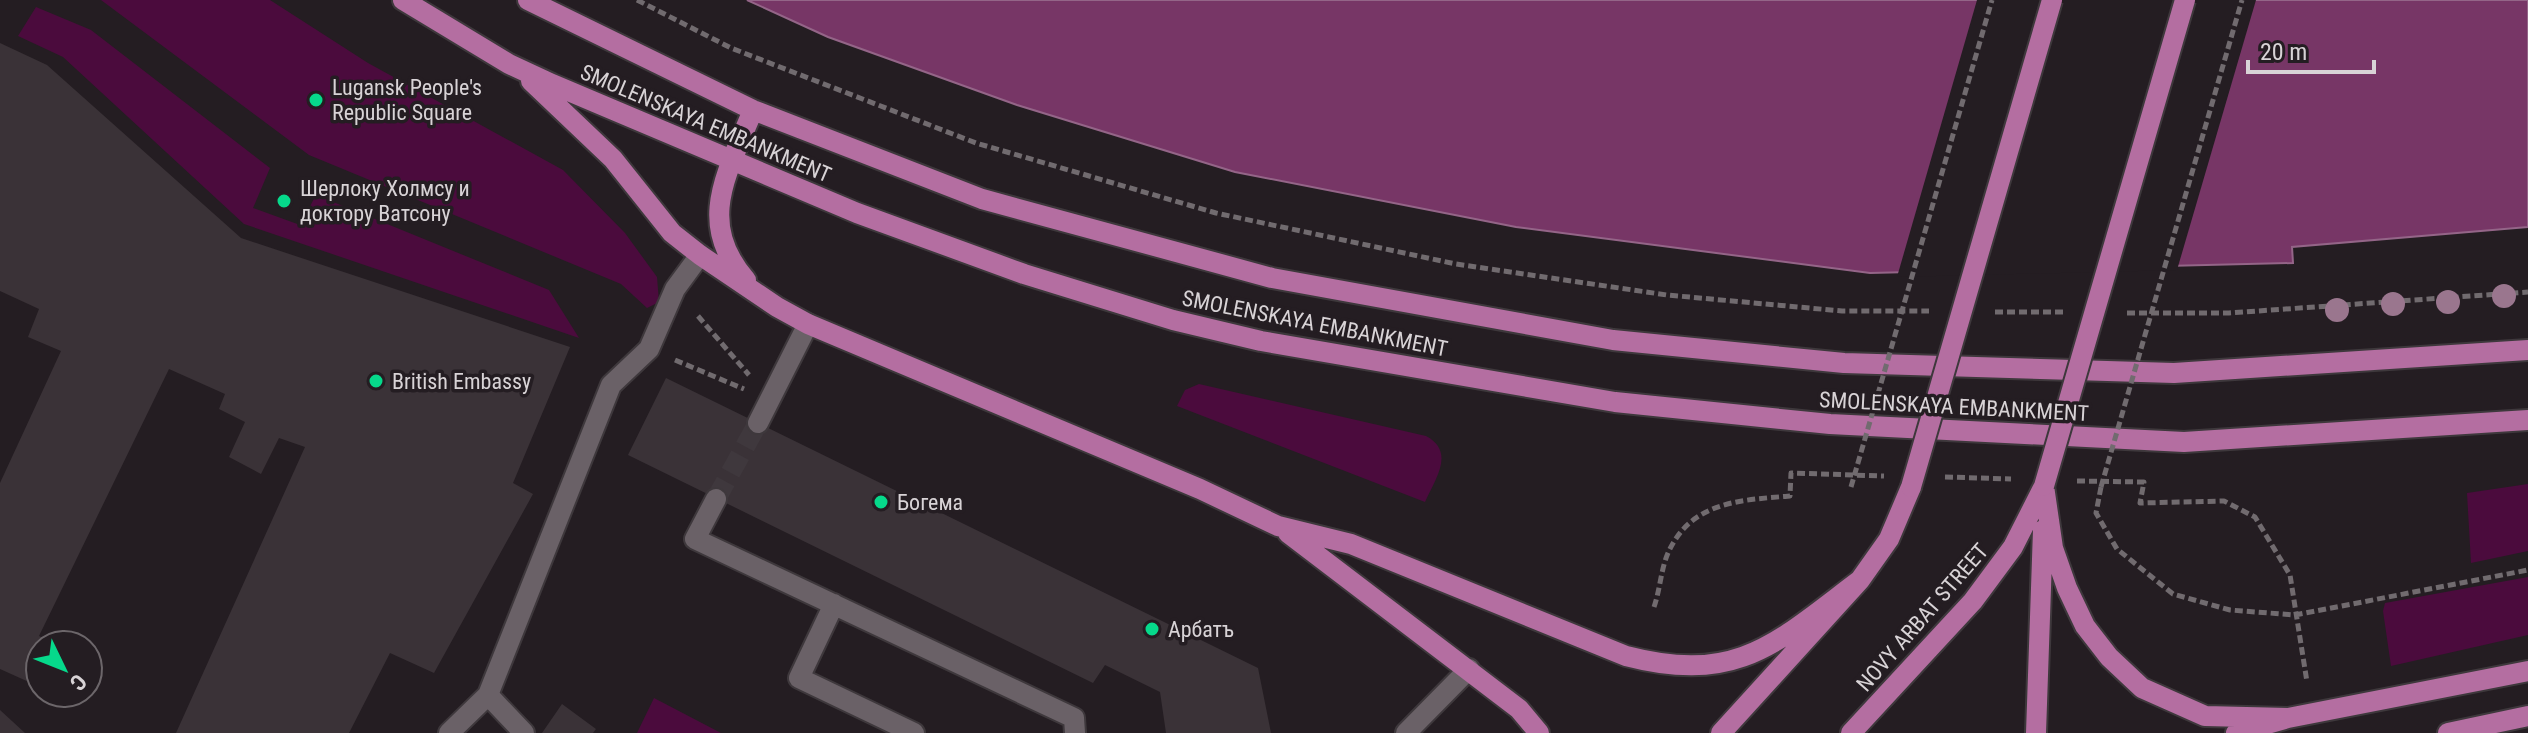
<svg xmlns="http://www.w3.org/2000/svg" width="2528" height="733" font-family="'Roboto Condensed',sans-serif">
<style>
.green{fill:#4b0b3d}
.water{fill:#773666;stroke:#946588;stroke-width:2}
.pier{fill:#241d22}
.building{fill:#3a3237}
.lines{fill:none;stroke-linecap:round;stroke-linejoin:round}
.minor-tunnel{stroke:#3f383d;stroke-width:20;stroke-dasharray:20 10;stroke-linecap:butt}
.minor-casing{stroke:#3e383c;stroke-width:24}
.major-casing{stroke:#3e383c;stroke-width:24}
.path{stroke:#716b6f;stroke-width:5;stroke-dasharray:8 4;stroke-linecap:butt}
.minor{stroke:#6a6167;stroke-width:20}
.major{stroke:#b46ea1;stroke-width:20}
.major-bridge-casing{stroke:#3e383c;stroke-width:24;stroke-linecap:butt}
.path-bridge{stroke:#716b6f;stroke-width:5;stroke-dasharray:8 4;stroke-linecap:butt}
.major-bridge{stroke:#b46ea1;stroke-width:20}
.tree{fill:#9a768e}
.poi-dot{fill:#06d98b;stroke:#241d22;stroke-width:3}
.labels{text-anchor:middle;stroke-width:7;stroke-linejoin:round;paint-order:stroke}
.poi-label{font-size:22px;fill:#d8d3d6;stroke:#241d22;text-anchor:start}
.street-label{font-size:22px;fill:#d8d3d6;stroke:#241d22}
</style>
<rect width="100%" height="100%" fill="#241d22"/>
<path class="green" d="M101,0H270L368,63L563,170L625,233L657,277L659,302L647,308L621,284L309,155Z
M36,7L91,30L270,168L253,208L300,225L316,195L549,290L579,338L244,224L63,57L18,36Z
M1199,384L1426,436C1456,452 1435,479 1425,502L1177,406L1185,390Z
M2528,484V551L2471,563L2467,493Z
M2528,577V635L2391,666L2383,611L2385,603Z
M654,698L721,733H637Z"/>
<path class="water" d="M747,0H2528V227L2292,247L2293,263L1870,273L1516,227L1235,172L1017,105L828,37Z"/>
<path class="pier" d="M1977,0H2256L2177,270L1897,277Z"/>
<path class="building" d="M0,43L47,65L241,238L570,347L513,483L533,494L434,673L390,653L349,733H176L305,447L279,438L261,474L229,457L245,422L219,409L225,394L169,369L39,636L57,645H40V687L0,669V483L61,351L28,337L39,309L0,291Z
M666,378L1258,668L1271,733H1166L1160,692L1105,665L1093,683L628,455Z
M562,704L596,729L593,733H542Z
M0,710L25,733H0Z"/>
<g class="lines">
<path class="minor-tunnel" d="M716,499L758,423"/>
<g class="minor-casing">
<path id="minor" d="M758,423L808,324
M716,499L695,539L1074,718L1075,733
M834,604L799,678L914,733
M488,695L524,733
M449,733L488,695L611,385L649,349L675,289L700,255
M1406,733L1469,669"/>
</g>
<g class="major-casing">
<path id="major" d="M403,0L509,64L552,84L857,213L1024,274L1173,320L1261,341L1615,402L1830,424L2184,442L2528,420
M528,0L753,110L982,199L1272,278L1613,340L1844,363L2174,373L2528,350
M531,81L613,159L672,233L700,255L777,307L808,324L1200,489L1278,526L1351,544L1626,656C1738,685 1776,643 1860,580
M746,280C695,222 728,172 753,110
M2044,486L2053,548L2067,588L2085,626L2109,657L2142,688L2205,716L2288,718
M1288,533L1519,709L1539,733
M1721,733L1860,580L1889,539L1911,487
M1851,733L1973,601L2013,547L2044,486
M2036,733L2043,530
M2236,733L2288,718L2528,671
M2448,733L2528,716"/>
</g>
<path class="path" d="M637,0L731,48L976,143L1216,213L1456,264L1667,295L1842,311H1929
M1995,312H2065
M2127,313H2229L2528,292
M698,316L749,375
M675,360L744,389
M1945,477L2011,479
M2077,481L2144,482L2140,503L2224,501L2255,517L2290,575L2307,682
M2101,487L2096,513L2117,549L2173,594L2230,610L2295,615L2528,570
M1654,607C1660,590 1661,569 1668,553C1691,501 1741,500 1790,496L1791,473L1884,476"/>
<use href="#minor" class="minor"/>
<use href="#major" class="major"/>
<g class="major-bridge-casing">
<path id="major-bridge" d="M2044,486L2185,0
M1911,487L2052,0"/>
</g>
<path class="path-bridge" d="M1851,487L1992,0
M2101,487L2242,0"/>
<use href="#major-bridge" class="major-bridge"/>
</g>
<g class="tree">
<circle cx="2504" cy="296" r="12"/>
<circle cx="2448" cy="302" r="12"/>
<circle cx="2393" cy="304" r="12"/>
<circle cx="2337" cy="310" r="12"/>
</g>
<g class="poi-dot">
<circle cx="316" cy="100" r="8"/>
<circle cx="284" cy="201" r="8"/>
<circle cx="376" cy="381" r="8"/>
<circle cx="881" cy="502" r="8"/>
<circle cx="1152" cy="629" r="8"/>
</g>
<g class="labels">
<g class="poi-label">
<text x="332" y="95">Lugansk People's<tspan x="332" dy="25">Republic Square</tspan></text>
<text x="300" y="196">Шерлоку Холмсу и<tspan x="300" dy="25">доктору Ватсону</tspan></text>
<text x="392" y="389">British Embassy</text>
<text x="897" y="510">Богема</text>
<text x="1168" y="637">Арбатъ</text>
</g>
<g class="street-label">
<text transform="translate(706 123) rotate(23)" y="8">SMOLENSKAYA EMBANKMENT</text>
<text transform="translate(1315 323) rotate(11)" y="8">SMOLENSKAYA EMBANKMENT</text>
<text transform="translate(1954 406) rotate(3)" y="8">SMOLENSKAYA EMBANKMENT</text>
<text transform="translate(1922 617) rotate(-49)" y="8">NOVY ARBAT STREET</text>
</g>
</g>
<g transform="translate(64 669) rotate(133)"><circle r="38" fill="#241d22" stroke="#6c666a" stroke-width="2"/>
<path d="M0-6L14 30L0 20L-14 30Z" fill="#06d98b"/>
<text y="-12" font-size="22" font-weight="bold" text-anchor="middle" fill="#d8d3d6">С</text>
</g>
<path d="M2248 60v12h126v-12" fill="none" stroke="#d8d3d6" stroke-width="4"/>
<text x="2260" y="60" font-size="24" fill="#d8d3d6" stroke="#241d22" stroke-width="6" paint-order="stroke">20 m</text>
</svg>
